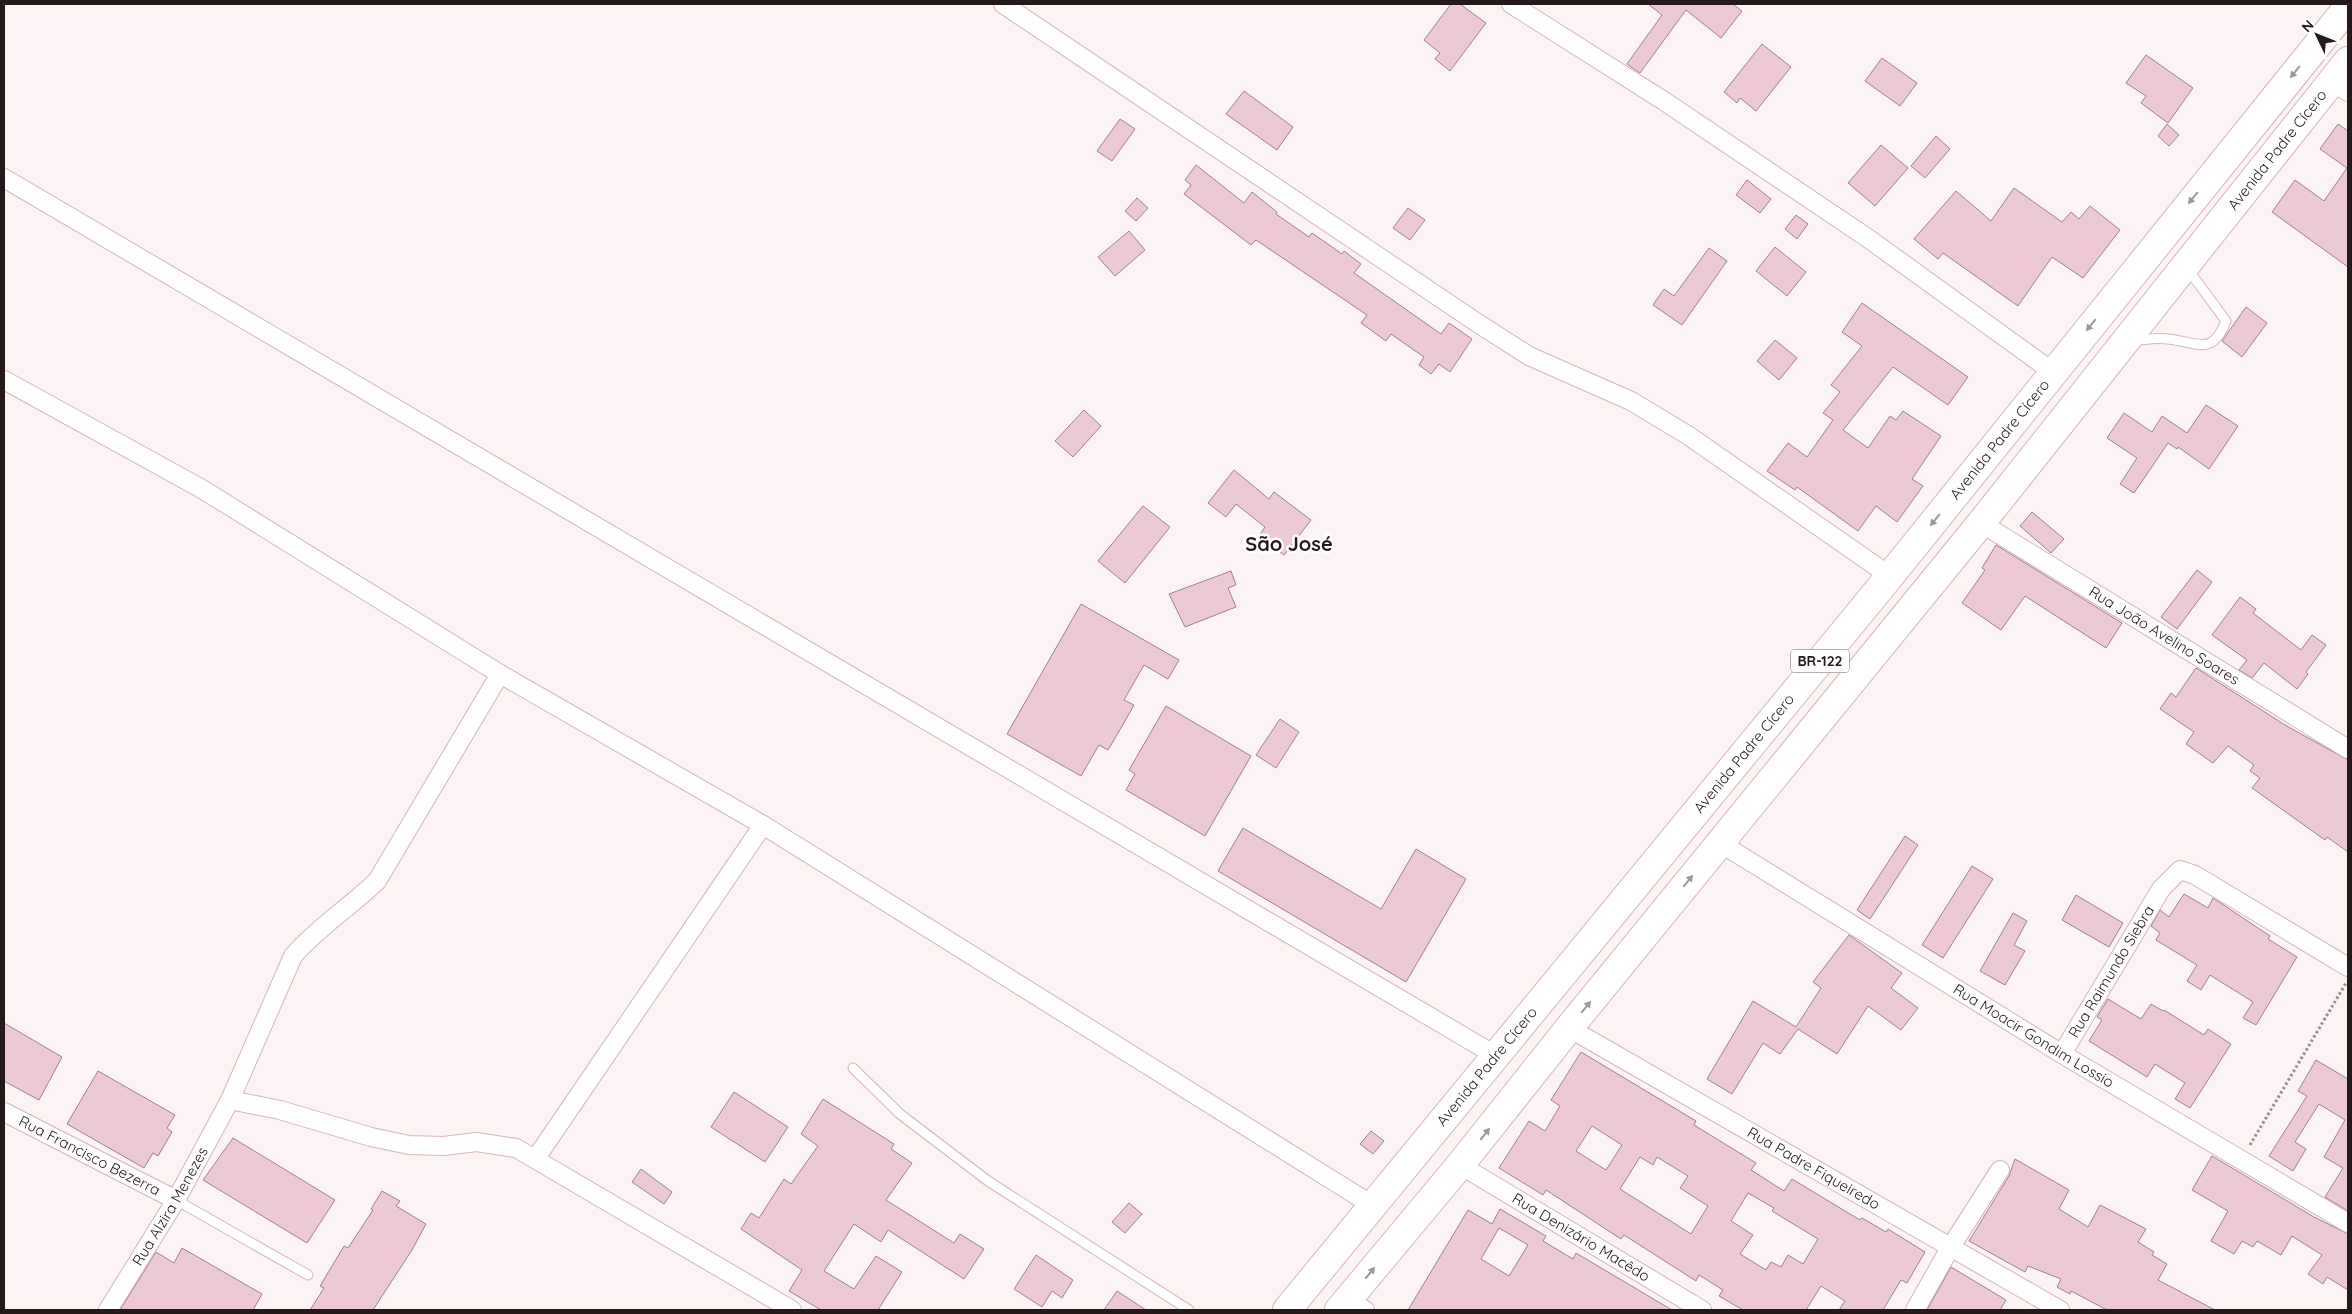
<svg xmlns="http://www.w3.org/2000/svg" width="2352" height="1314" font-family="Quicksand,sans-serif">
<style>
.building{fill:#ecc9d5;stroke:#a0808c;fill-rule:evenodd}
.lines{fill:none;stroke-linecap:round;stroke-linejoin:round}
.lane-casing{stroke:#d8b4b6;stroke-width:11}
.street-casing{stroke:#d8b4b6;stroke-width:20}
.highway-casing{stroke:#d8b4b6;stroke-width:30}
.path{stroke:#968c8c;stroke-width:3;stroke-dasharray:2.5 2.5;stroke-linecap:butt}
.lane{stroke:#fff;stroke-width:9}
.street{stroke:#fff;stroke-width:18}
.highway{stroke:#fff;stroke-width:28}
.oneway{fill:#9d9898}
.labels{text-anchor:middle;stroke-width:5;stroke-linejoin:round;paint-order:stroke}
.shield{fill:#fff;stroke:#675e5e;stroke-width:1}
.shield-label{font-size:14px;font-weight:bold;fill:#261919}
.street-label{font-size:15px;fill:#261919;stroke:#fff}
.district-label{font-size:20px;font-weight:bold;fill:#261919;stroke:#fff}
</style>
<rect width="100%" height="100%" fill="#fbf3f4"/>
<path class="building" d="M1451,4H1460L1486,23L1450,71L1435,59L1440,53L1424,40Z
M1648,4H1733L1742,11L1721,38L1686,10L1640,73L1627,64L1662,15Z
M1762,44L1791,67L1756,111L1740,98L1737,103L1724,92Z
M2146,55L2193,88L2168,123L2141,103L2146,96L2126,83Z
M1882,58L1917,83L1900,106L1865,81Z
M1244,91L1293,127L1277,150L1226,114Z
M1120,119L1135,129L1112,161L1097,151Z
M2167,124L2179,135L2169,146L2158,136Z
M2338,124L2348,131V267L2272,212L2295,180L2324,201L2347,168L2320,149Z
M1936,136L1950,149L1925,178L1911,166Z
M1881,145L1908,168L1875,206L1848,183Z
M1196,165L1244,203L1252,192L1277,212L1276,214L1309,237L1312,233L1342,254L1344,251L1361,264L1354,273L1441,334L1449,323L1472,339L1450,372L1439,364L1431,374L1419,365L1424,357L1391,334L1386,341L1361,323L1367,315L1256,240L1251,245L1184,194L1191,185L1185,180Z
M1747,180L1771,199L1760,213L1736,195Z
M2014,188L2062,222L2071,212L2079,219L2090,206L2120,230L2083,278L2052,257L2018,306L1943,253L1938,259L1914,239L1956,191L1991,221Z
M1137,198L1148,208L1136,221L1125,211Z
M1408,208L1425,220L1410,240L1393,228Z
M1796,215L1808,224L1797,239L1785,229Z
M1129,231L1145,250L1115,276L1098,257Z
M1775,247L1806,272L1787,296L1756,271Z
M1709,248L1727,261L1682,325L1653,305L1664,289L1674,296Z
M1862,303L1968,377L1948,405L1893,367L1843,430L1868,448L1890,416L1896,420L1903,411L1941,436L1912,479L1923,486L1897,522L1876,506L1858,531L1797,487L1795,490L1767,471L1788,443L1807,457L1833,420L1823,413L1840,392L1831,385L1862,346L1842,332Z
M2246,307L2267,323L2242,357L2222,341Z
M1775,340L1797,358L1779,380L1757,361Z
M2206,405L2238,426L2209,469L2178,447L2177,449L2168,443L2134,493L2120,484L2137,458L2107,438L2124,413L2152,432L2162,416L2187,433Z
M1084,410L1101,426L1073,457L1055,441Z
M1234,470L1269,499L1274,492L1311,520L1284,555L1259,536L1265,527L1236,504L1226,517L1208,503Z
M1143,506L1170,527L1125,583L1098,561Z
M2032,512L2064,539L2051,553L2020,526Z
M1996,545L2122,623L2106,648L2025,596L2001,630L1962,603L1985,570L1982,568Z
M2197,570L2212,582L2177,629L2161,617Z
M1231,571L1236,585L1228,588L1236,607L1185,627L1169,594Z
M2240,597L2256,609L2253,613L2301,650L2312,635L2326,645L2306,672L2308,674L2297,689L2264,663L2252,678L2239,670L2247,660L2212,635Z
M1081,604L1179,660L1168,679L1144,665L1124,700L1134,705L1121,728L1108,750L1099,745L1081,776L1007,734Z
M2196,668L2285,725L2348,760V852L2327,837L2325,840L2252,788L2260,778L2250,771L2254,765L2228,746L2213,763L2186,744L2194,732L2160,709L2171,693L2176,697Z
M1166,706L1251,756L1205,836L1126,790L1135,774L1129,770Z
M1280,719L1299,732L1276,768L1256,755Z
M1243,828L1381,909L1416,849L1466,879L1406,982L1218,871Z
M1905,836L1918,845L1870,919L1857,910Z
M1972,866L1993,879L1943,958L1922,945Z
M2184,894L2208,908L2213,898L2270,936L2268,939L2297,957L2256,1025L2243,1018L2253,1002L2210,975L2201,990L2187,981L2197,965L2156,940L2160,933L2151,926L2160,910L2169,917Z
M2076,895L2123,923L2109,947L2062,920Z
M2013,913L2027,921L2014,945L2025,951L2005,985L1980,971Z
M1849,935L1902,973L1891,988L1918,1008L1901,1030L1868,1006L1837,1054L1798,1029L1780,1054L1763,1043L1732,1094L1707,1079L1753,1001L1796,1027L1821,988L1813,982Z
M2108,999L2141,1019L2151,1004L2163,1011L2164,1010L2204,1035L2208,1029L2231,1044L2190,1108L2175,1099L2185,1083L2155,1064L2147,1077L2089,1041L2102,1020L2097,1017Z
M4,1023L62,1057L39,1100L4,1081Z
M1581,1052L1696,1121L1694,1125L1756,1163L1751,1170L1784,1191L1792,1179L1860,1220L1862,1218L1886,1232L1888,1229L1925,1252L1907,1283L1901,1280L1883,1310H1839L1845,1301L1821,1286L1806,1310H1743L1719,1296L1723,1290L1699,1275L1696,1281L1624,1235L1621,1239L1546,1190L1543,1195L1499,1168L1529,1121L1545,1131L1560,1106L1551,1100ZM1592,1126L1622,1145L1606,1170L1576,1151ZM1640,1157L1653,1165L1657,1157L1688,1176L1680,1188L1708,1206L1691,1234L1620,1189ZM1748,1193L1774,1208L1772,1211L1818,1239L1803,1264L1788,1255L1781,1267L1771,1262L1766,1270L1740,1254L1753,1235L1731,1221Z
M2316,1060L2348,1079V1211L2325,1197L2343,1168L2324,1157L2345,1120L2319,1104L2295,1142L2306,1149L2293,1171L2269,1156L2307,1096L2298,1091Z
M98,1071L175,1115L167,1128L172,1132L158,1156L153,1153L144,1168L67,1124Z
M734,1092L788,1127L765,1162L711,1127Z
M823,1099L894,1144L891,1149L912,1163L886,1200L954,1243L960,1234L984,1249L964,1279L888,1230L881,1242L854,1224L824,1271L854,1289L876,1256L902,1272L878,1310H821L789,1291L802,1270L741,1229L751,1213L759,1218L784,1179L791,1184L818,1146L801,1134Z
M1371,1131L1384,1141L1373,1154L1360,1144Z
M233,1138L335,1200L307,1243L203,1180Z
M2212,1156L2314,1217L2348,1234V1290L2327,1277L2323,1284L2308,1274L2322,1255L2292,1236L2281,1255L2257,1241L2253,1247L2242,1241L2234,1254L2211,1241L2228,1211L2192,1190Z
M2015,1159L2069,1190L2059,1209L2088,1227L2100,1205L2146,1229L2138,1242L2154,1252L2152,1255L2167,1264L2158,1280L2215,1310H2107L2071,1291L2070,1294L2057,1287L2061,1279L2028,1266L2025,1272L1969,1241L2009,1176Z
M641,1169L672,1192L664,1204L632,1182Z
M382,1191L400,1201L396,1206L426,1224L412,1250L373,1310H310L324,1288L320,1286L344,1246L348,1248L373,1210L371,1209Z
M1129,1203L1142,1214L1125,1233L1112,1222Z
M1500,1209L1546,1236L1543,1241L1573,1259L1576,1253L1672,1310H1408L1468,1210L1492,1224ZM1499,1228L1528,1245L1509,1276L1481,1259Z
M182,1248L262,1294L253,1310H120L156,1252L174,1263Z
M1036,1255L1073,1280L1062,1298L1052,1291L1042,1307L1014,1289Z
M1951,1267L2006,1300L2000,1310H1927Z
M1117,1291L1146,1310H1104Z"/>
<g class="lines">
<g class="lane-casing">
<path id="lane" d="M2133,341C2144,340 2157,337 2168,339C2198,342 2212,357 2226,321L2187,268
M853,1068L900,1114L988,1181L1189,1310
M176,1200L308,1275"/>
</g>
<g class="street-casing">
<g id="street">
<path d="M1003,4L1476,322L1529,356L1631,401L1689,436L1890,576"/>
<path d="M1511,4L1664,101L1869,239L2053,372"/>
<path d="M2332,81L2348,92"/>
<path d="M4,178L1495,1055"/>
<path d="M4,380L202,489L500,674L763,825L1372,1205"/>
<path id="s1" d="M1981,523L2348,749"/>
<path id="s2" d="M1720,843L2062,1054L2348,1223"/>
<path id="s3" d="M1569,1028L2060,1310"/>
<path id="s4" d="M2062,1054L2161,889L2180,870L2195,875L2348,967"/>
<path d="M230,1100L280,1110L371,1137L409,1145L444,1146L476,1142L516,1148L792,1310"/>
<path id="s5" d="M4,1112L176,1200"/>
<path d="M536,1158L763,825"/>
<path id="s6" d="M1460,1165L1702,1310"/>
<path d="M1347,1300L1365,1310"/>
<path id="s7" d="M108,1310L176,1200L230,1100L293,956C318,927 350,907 377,881L500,674"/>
<path d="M1915,1310L1950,1248L2000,1170"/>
</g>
</g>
<g class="highway-casing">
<g id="highway">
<path id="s8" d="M1287,1310L1890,576L2348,7"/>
<path id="s9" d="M1339,1310L1460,1165L1569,1028L1981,523L2348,61"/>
</g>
</g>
<path class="path" d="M2250,1145L2346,983"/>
<use href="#lane" class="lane"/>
<use href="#street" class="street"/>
<use href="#highway" class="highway"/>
</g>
<defs><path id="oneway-solid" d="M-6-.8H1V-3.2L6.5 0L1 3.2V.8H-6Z" transform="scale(1.25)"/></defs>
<g class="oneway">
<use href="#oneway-solid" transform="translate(2295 72) rotate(129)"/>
<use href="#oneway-solid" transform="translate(2193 198) rotate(129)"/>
<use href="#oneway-solid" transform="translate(2091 325) rotate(129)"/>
<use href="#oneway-solid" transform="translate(1935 520) rotate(129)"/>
<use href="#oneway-solid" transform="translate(1688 881) rotate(-51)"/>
<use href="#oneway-solid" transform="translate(1586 1007) rotate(-51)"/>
<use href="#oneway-solid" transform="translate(1485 1134) rotate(-52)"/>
<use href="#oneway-solid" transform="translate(1370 1273) rotate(-50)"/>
</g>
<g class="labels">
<rect class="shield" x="1791" y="649.5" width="58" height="23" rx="4"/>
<g class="shield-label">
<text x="1820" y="666">BR-122</text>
</g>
<g class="street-label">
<text dy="5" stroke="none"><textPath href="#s9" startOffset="1492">Avenida Padre Cícero</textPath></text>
<text dy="5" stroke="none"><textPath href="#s8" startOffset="1125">Avenida Padre Cícero</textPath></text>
<text dy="5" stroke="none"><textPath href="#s1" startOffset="215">Rua João Avelino Soares</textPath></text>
<text dy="5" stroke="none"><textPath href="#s8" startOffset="720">Avenida Padre Cícero</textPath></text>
<text dy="5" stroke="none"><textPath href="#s4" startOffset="96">Rua Raimundo Siebra</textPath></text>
<text dy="5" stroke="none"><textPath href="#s2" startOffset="368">Rua Moacir Gondim Lossio</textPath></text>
<text dy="5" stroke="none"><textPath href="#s8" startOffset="315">Avenida Padre Cícero</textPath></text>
<text dy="5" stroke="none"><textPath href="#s5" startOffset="96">Rua Francisco Bezerra</textPath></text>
<text dy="5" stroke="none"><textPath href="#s3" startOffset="282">Rua Padre Fiqueiredo</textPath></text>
<text dy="5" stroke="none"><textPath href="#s7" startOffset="121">Rua Alzira Menezes</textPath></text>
<text dy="5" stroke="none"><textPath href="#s6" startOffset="141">Rua Denizário Macêdo</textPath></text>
</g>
<g class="district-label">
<text x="1289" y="551">São José</text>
</g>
</g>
<rect width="2352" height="1314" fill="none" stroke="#261919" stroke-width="10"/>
<g transform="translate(2317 35) rotate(313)" stroke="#ffffff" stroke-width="4" paint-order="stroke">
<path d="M0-4L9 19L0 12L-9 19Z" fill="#261919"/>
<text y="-8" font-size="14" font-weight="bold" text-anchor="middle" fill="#261919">N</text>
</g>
</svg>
